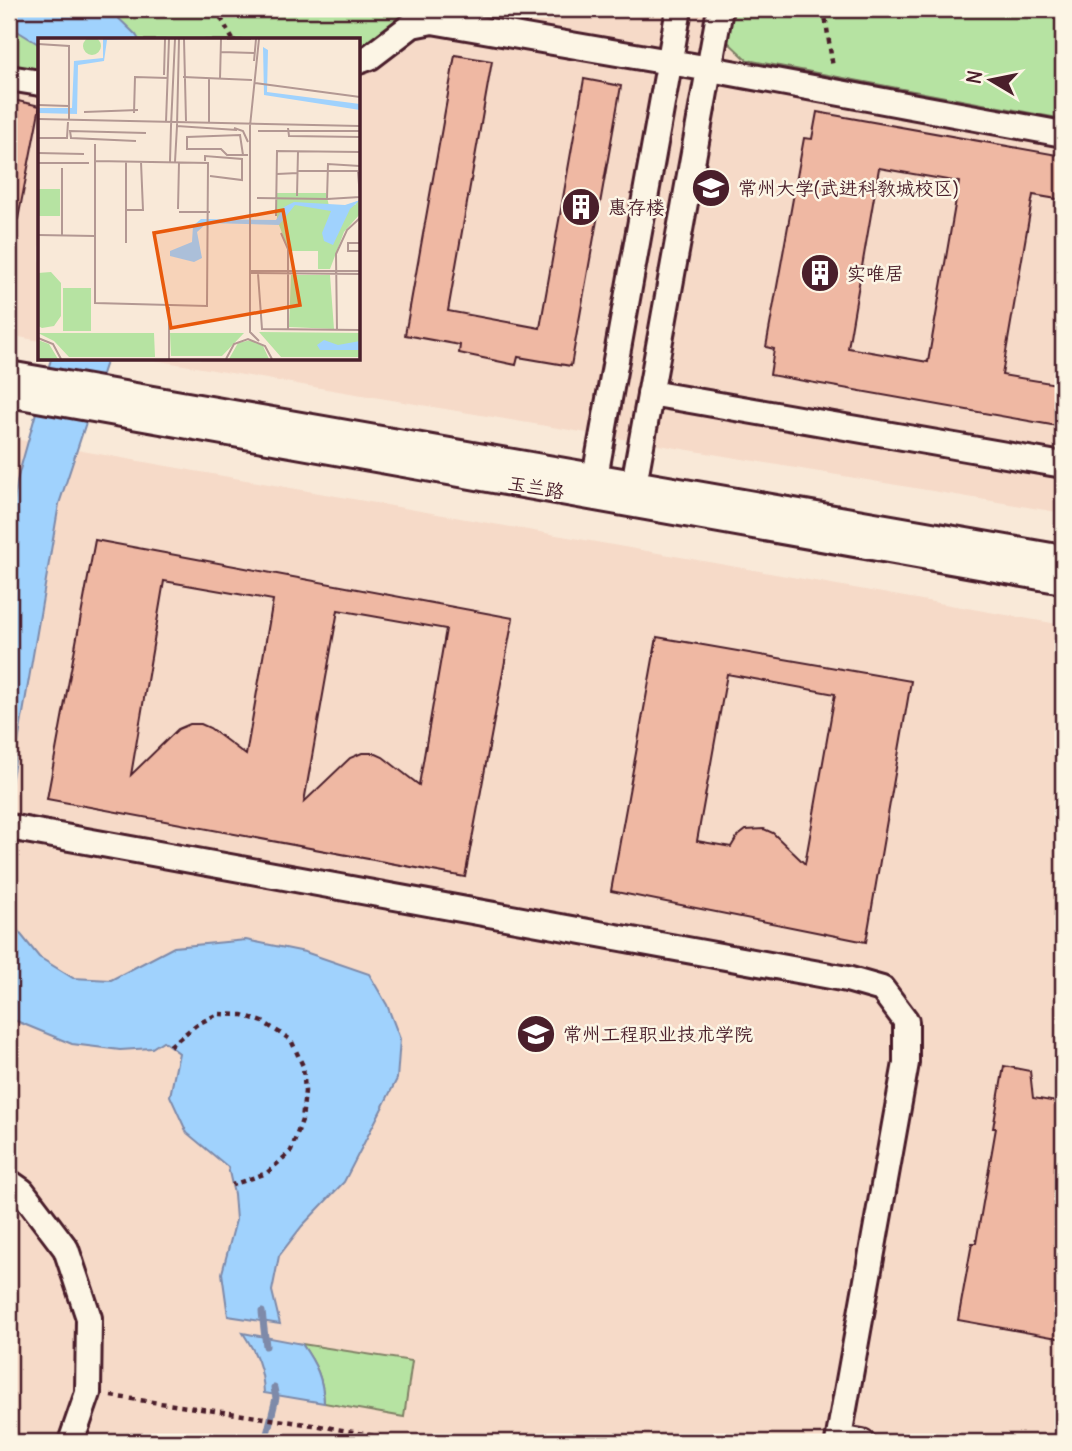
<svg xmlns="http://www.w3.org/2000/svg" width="1072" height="1451" font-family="Delius,'LXGW WenKai TC',sans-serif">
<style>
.built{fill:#f6dac8}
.green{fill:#b6e3a2;stroke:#808166;stroke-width:2}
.water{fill:#a0d2fd;stroke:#7e8aa9;stroke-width:2}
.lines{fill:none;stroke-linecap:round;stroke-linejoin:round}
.stream{stroke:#7e8aa9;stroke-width:7}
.building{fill:#efb8a3;stroke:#4a1f2b;stroke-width:2;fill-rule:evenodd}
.minor-casing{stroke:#4a1f2b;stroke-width:30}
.path{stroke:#4a1f2b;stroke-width:4.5;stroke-dasharray:5 5;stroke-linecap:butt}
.minor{stroke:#fcf5e5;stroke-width:24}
.labels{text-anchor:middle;stroke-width:5;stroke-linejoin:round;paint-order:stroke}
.poi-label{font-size:19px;fill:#4a1f2b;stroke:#fcf5e5;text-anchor:start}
.street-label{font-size:19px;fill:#4a1f2b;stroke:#fcf5e5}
.inset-road{fill:none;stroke:#b39893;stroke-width:2}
.view{fill:#e8590c;fill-opacity:0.15;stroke:#e8590c;stroke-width:3.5}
.inset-edge{fill:none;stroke:#4a1f2b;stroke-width:3.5}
</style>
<rect width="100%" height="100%" fill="#f9e9d8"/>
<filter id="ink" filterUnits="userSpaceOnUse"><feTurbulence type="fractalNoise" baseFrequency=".0143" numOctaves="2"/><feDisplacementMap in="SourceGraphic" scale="14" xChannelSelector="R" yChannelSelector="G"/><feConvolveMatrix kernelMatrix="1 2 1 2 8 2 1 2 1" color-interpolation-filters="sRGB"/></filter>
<g filter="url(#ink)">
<path class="built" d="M9,9H1063V513L148,359H359V40H40V341L9,335Z
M9,438L1063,625V1442H9Z"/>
<path class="green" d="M9,9H456V12L415,9L402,17L374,41L359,50V40H40V75L9,69Z
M733,9H1063V119L747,60L727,41Z
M302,1344L412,1361L404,1417L324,1403C323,1378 316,1364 302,1344Z"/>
<path class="water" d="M9,9H109L136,35L139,40H40V45L9,26Z
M51,359H107L59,504L9,795V530L18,477Z
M9,899L14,926L39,957L73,978L111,980L174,947L246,940L305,952L369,974L387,1005L400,1039L397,1079L344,1182L302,1226L279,1256L272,1291L280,1324L228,1316L222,1273L236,1220L234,1194L228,1167L187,1133L170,1096L179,1053L163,1041L152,1048L120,1050L72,1044L9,1018Z
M243,1333L302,1344C316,1364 323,1378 324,1403L264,1393C263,1368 256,1353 243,1333Z"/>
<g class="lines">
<path class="stream" d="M262,1312L266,1346
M265,1442L276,1398L274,1388"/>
</g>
<path class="building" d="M455,55L492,61L448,311L540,328L584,79L621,86L571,366L518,357L516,365L459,353L460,345L405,335Z
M9,99L40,106L18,219L9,218Z
M817,112L1063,156V200L1033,195L1002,375L1063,385V427L770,375L774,349L766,347L804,138L812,139ZM879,168L959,182L928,362L848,348Z
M95,540L513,618L465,877L47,799ZM164,581L273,600L246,755L210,728L201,724H190L178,729L131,775ZM338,610L446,629L419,785L383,757L374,753H362L350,758L304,802Z
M657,637L911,681L866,942L611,891ZM727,674L835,694L805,864L773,833L764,829L746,830L737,837L731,847L697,841Z
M1004,1066L1030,1071L1033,1098L1063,1103V1339L958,1320L972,1243H976L996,1128H993Z"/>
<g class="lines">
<g class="minor-casing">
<path id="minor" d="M679,9L595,477L608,500L634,484L720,9
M359,61L370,57L412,25L432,21L710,69L1063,134
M9,78L40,83
M9,374L1063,558
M650,393L1063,465
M9,394L1063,581
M9,827L847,979L882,989L906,1021V1063L838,1442
M9,1182L22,1191L66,1249L89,1318L88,1393L71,1442
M839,1438L862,1442"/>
</g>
<path class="path" d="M216,9L233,40
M824,9L833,68
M170,1046L196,1025L218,1014L243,1015L263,1022L291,1040L303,1066L305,1091L302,1120L291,1151L267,1173L232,1185
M111,1396L320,1426L408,1442"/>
<use href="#minor" class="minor"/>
</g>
</g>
<defs>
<g id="university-disc" transform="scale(2.0125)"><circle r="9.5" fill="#4a1f2b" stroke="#fcf5e5"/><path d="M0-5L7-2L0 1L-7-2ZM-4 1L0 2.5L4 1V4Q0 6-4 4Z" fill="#fff"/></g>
<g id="building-disc" transform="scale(2.0125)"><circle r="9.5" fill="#4a1f2b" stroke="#fcf5e5"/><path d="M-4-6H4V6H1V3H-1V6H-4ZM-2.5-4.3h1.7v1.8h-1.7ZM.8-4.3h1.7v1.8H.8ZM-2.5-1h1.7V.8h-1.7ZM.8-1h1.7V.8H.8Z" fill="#fff"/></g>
</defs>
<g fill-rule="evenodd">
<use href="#university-disc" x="711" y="188"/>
<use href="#building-disc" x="581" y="207"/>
<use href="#building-disc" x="820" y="273"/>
<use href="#university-disc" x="536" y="1034"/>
</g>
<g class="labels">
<g class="poi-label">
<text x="738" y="195">常州大学(武进科教城校区)</text>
<text x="608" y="214">惠存楼</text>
<text x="847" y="280">实唯居</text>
<text x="563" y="1041">常州工程职业技术学院</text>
</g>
<g class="street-label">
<text transform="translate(536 487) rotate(10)" y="7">玉兰路</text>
</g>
</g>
<g transform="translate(38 38)">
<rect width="322" height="322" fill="#f9e9d8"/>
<path d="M45 8a9 9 0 1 1 18 0a9 9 0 1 1-18 0ZM0,151H22V178H0ZM239,155H288L291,168L317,167L322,160V176L306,194L292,231H280V213H251L239,182ZM13,234L23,245V278L16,288L4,290L0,288V235ZM253,237H292L296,291L251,289ZM25,250H53V293H25ZM221,294L322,295V319H243ZM0,295H116L117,319H31L16,303ZM132,295H206L184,318H133ZM0,302L11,306L20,321H0ZM213,302L225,308L231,321H191L200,305Z" fill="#b6e3a2"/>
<path d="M65,1H92L69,2L66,23L40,27L39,76L0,75V70H34L36,23L65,20ZM225,9L230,12L229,54L322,66V72L226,57ZM322,162L312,171L295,207L286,203L284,195L293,173L257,167L241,187L169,185L159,194L164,220L156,224L132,218V213L154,204L155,188L163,181L238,182L246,169L256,164L307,167ZM286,302L300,307L322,303V312H282L279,307Z" fill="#a0d2fd"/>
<path class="inset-road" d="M146,1L148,83M189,1H213M221,1L212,88V294L221,303M0,6L31,8V82M183,14L216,15M216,23L218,1M126,37L127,1M145,39L214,42M171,41V85M182,41L183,1M217,45L322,59M0,67L31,68M46,74L100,72M96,75L97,39L130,40M0,81L322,88M128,84L131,1M133,88L137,1M139,88L141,1M196,90L205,93L210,104M250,90L251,98L322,99M220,93H322M0,100H29L30,84M98,103L33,100L32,93L108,95M0,115L46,116M205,117L202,97L149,99V111H183L189,117H210M57,123L170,125L169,268L57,265V106M167,123V118L204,121V142L172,138M88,124V205M132,124L133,88M137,124L139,88L199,92M0,125H51M24,130V198M260,133H320M320,134L322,159M239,136L260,135M259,158L260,113M219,160L289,161L290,126L322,128M289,161L322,159M140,171L141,124M88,172H105L103,124M141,174H172M238,178L239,113L322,114M243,195L250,211V291M0,197L57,198M322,205H310V213H322M212,233H322M212,235L322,236M220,236L224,291L322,292M131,269V321M299,292L298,216L309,192L322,180M0,300L15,306L23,321M188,321L196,306L210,301L227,308L234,321"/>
<path class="view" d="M245,172L262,267L133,290L116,195Z"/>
<rect width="322" height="322" class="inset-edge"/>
</g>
<rect width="1072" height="1451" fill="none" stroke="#fcf5e5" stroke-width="35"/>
<rect x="18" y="18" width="1037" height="1416" fill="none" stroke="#4a1f2b" stroke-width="2.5" filter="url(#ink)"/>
<g transform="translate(991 80) rotate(280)" stroke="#fcf5e5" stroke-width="5" paint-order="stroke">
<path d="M0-5L12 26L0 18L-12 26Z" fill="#4a1f2b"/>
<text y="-10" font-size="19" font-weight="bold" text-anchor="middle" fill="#4a1f2b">N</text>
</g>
</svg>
